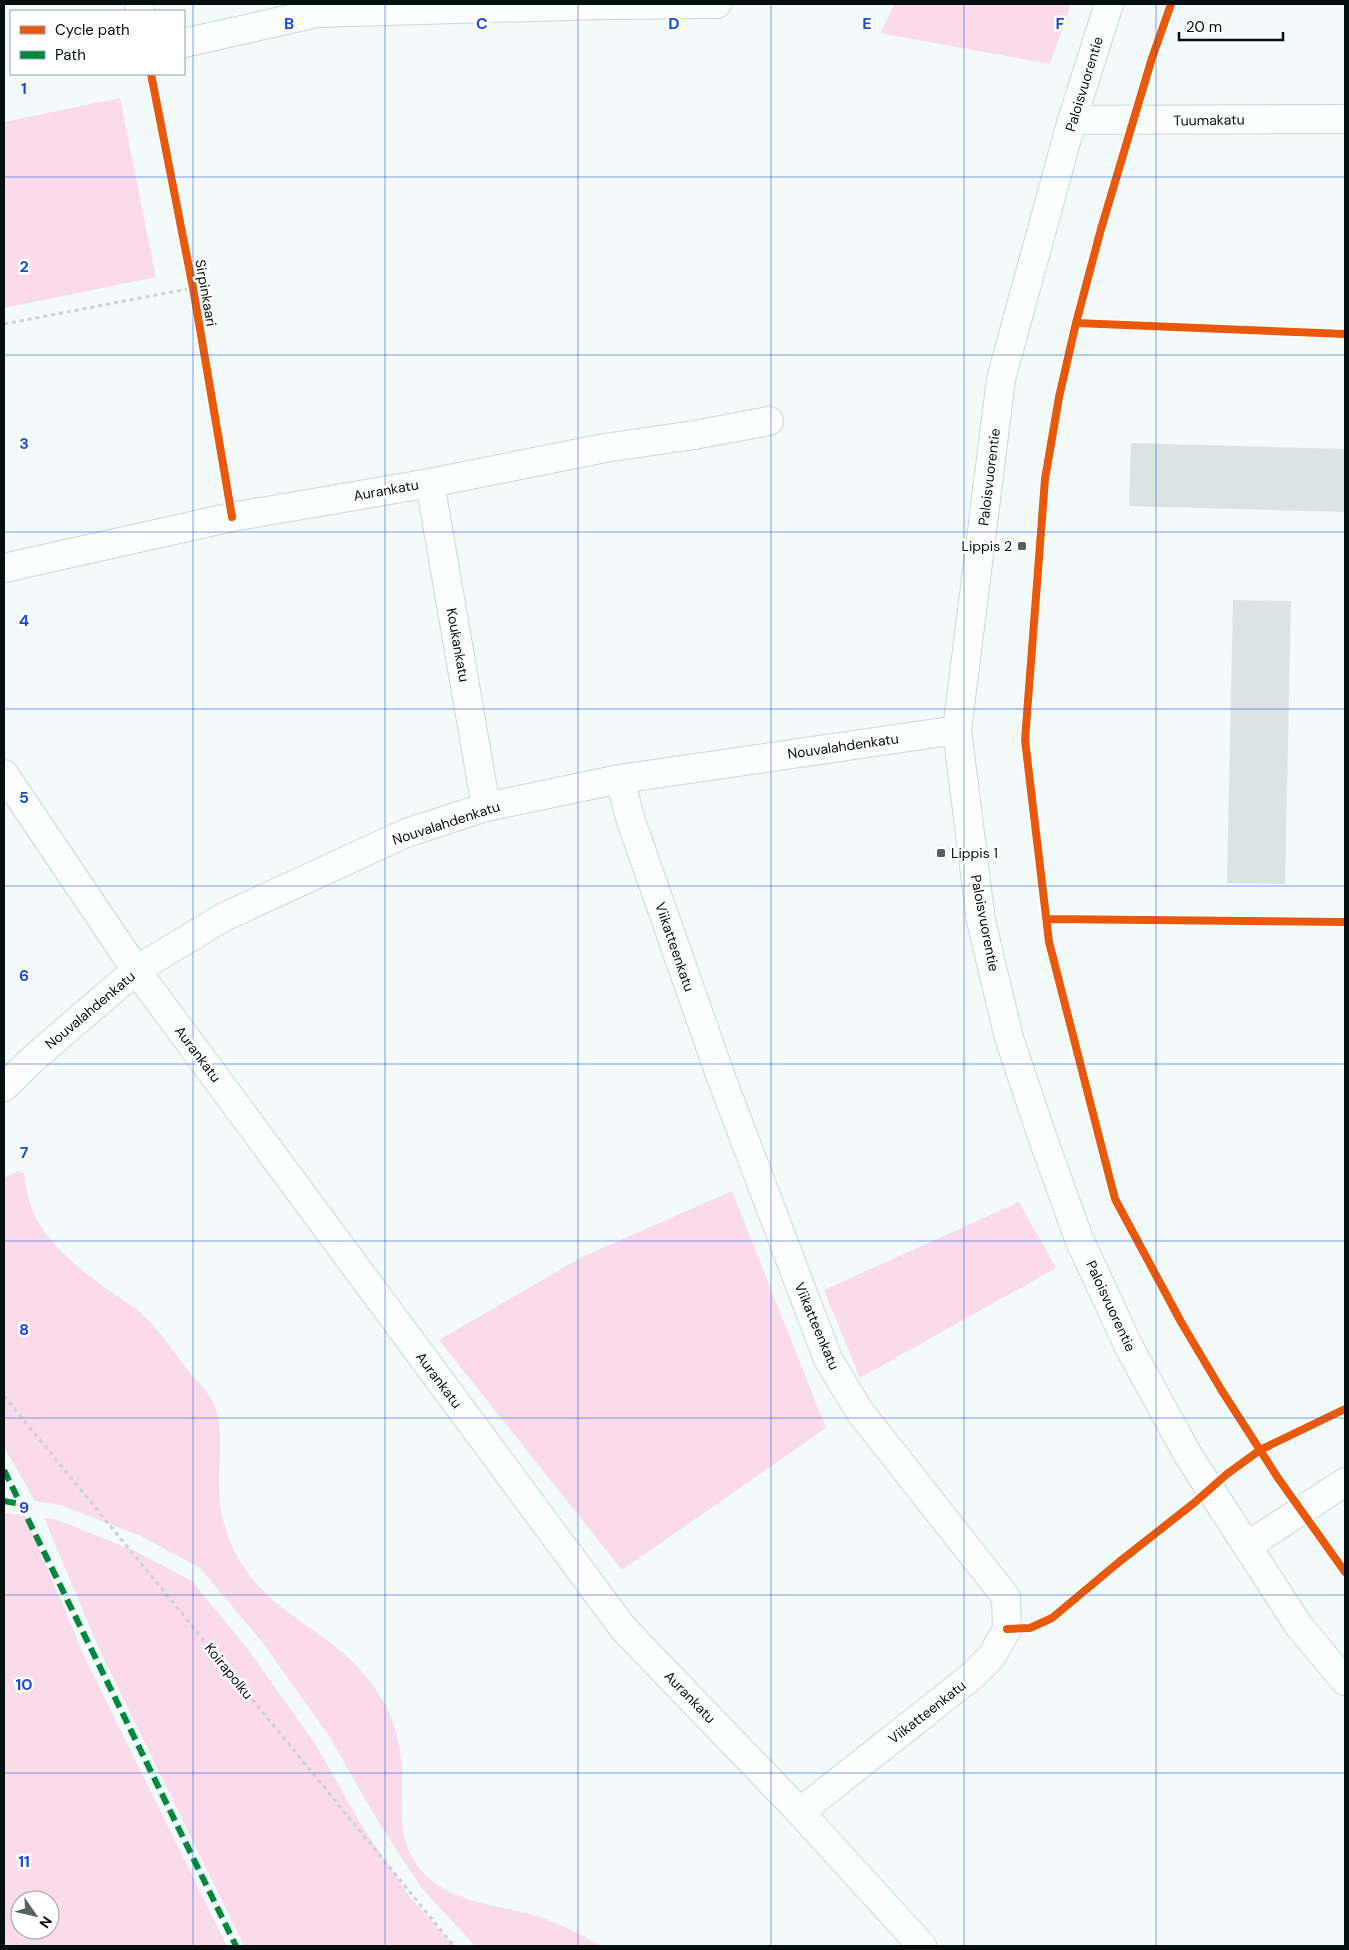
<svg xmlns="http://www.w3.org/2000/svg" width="1349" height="1950" font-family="'DM Sans',sans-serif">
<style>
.green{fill:#f9dbe9;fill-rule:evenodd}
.building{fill:#d9e4e3}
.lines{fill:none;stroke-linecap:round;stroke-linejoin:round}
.minor-casing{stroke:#ccd7d7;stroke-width:30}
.path{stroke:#cfd1d1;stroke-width:3;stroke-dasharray:4 4;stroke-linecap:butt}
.minor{stroke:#fdfefe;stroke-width:28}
.quiet{stroke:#00873e;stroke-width:6;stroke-dasharray:12 6;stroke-linecap:butt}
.cycleway-casing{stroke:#fff;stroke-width:11}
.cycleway{stroke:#e8590c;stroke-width:8}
.grid{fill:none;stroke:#1d4ed8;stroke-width:1;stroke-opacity:0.55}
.poi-dot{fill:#576261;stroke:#fff;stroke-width:2}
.labels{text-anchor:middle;stroke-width:5;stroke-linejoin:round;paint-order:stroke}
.street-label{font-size:14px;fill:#03100f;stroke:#fff}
.poi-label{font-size:14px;fill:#03100f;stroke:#fff;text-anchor:end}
.grid-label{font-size:16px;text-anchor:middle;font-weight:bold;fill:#1d4ed8;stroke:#fff;stroke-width:5;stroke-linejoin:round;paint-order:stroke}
</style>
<rect width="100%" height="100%" fill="#f2fafa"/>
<path class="green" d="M894,4H1071L1050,64L881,33Z
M120,98L156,277L4,308V122Z
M18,1171L24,1173C26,1184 27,1198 32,1209C45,1243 85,1274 114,1294C124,1301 136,1308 144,1316C159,1329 174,1353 187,1369C195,1379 207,1390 213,1402C224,1426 219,1455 219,1480C218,1512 227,1543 245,1569C265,1599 295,1617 324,1638C352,1658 377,1684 391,1717C397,1733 401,1751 402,1768C404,1805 394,1836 420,1869C447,1902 492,1904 530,1914C555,1921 579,1933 601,1946H475L421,1887L376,1818L329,1736L263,1643L200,1568L141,1536L60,1505L35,1501L4,1447V1178Z
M732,1191L826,1428L622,1570L439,1340L582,1257Z
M1019,1202L1056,1268L860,1378L824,1290Z
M4,1513L25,1515L85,1658L227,1946H4ZM20,1900H50V1930H20Z
M44,1518L55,1519L135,1551L192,1581L250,1652L316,1745L362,1826L409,1896L454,1946H244L100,1651Z"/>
<path class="building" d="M1131,443L1345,449V512L1129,506Z
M1233,600L1291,601L1285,884L1227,883Z"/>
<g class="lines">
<g class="minor-casing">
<path id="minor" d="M139,4L140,11
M1109,4L1072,120L1001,379L957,730L981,921L1009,1038L1043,1139L1079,1239L1130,1349L1188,1455L1299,1626L1345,1681
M184,43L317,13L602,5L717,4
M1072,120L1345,119
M430,483L486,807
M4,568L232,517L430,483L605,448L694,435L769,421
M4,774L136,970L623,1628L800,1812L922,1946
M620,779L631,821L722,1080L828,1359L860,1412L1006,1597L1007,1629L992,1656L972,1676L800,1812
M4,1087L34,1058L136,970L224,917L406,833L486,807L620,779L957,730
M1247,1546L1345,1482"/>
</g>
<path class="path" d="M4,324L193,288
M4,1396L454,1946"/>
<use href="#minor" class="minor"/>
<path class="quiet" d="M4,1470L236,1946
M4,1501L21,1504"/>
<g class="cycleway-casing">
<path id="cycleway" d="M1171,4L1152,58L1101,229L1076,323L1059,397L1045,479L1025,740L1049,942L1115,1199L1181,1322L1222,1391L1278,1478L1345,1572
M151,74L193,288L232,517
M1076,323L1345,334
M1047,919L1345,922
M1007,1629L1030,1628L1052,1618L1119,1562L1194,1503L1227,1474L1260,1450L1345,1409"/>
</g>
<use href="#cycleway" class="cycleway"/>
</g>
<path class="grid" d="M193,4V1946M385,4V1946M578,4V1946M771,4V1946M964,4V1946M1156,4V1946M4,177H1345M4,355H1345M4,532H1345M4,709H1345M4,886H1345M4,1064H1345M4,1241H1345M4,1418H1345M4,1595H1345M4,1773H1345"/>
<g class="poi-dot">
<rect x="1017" y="541" width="10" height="10" rx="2.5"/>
<rect x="936" y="848" width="10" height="10" rx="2.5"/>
</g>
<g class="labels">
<g class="street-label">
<text transform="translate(1084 84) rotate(-73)" y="5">Paloisvuorentie</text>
<text transform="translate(1209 120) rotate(-1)" y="5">Tuumakatu</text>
<text transform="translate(206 293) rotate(80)" y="5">Sirpinkaari</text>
<text transform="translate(989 477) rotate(-83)" y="5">Paloisvuorentie</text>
<text transform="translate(386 490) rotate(-10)" y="5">Aurankatu</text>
<text transform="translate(458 645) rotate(80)" y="5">Koukankatu</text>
<text transform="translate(843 746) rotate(-8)" y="5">Nouvalahdenkatu</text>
<text transform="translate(446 823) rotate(-18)" y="5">Nouvalahdenkatu</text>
<text transform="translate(985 923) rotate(79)" y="5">Paloisvuorentie</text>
<text transform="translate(675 947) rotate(71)" y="5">Viikatteenkatu</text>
<text transform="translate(90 1010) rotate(-40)" y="5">Nouvalahdenkatu</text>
<text transform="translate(198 1054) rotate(53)" y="5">Aurankatu</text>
<text transform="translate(1111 1306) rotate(65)" y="5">Paloisvuorentie</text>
<text transform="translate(817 1326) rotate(67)" y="5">Viikatteenkatu</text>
<text transform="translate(439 1380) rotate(53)" y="5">Aurankatu</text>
<text transform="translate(229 1671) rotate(51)" y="5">Koirapolku</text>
<text transform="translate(690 1697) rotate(46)" y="5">Aurankatu</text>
<text transform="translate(927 1712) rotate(-38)" y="5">Viikatteenkatu</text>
</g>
<g class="poi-label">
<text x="1012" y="551">Lippis 2</text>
<text x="951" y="858" text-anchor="start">Lippis 1</text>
</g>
</g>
<g class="grid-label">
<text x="289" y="29">B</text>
<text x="482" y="29">C</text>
<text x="674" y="29">D</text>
<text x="867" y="29">E</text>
<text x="1060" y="29">F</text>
<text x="24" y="94">1</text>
<text x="24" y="272">2</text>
<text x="24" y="449">3</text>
<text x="24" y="626">4</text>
<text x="24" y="803">5</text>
<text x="24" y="981">6</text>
<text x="24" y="1158">7</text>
<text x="24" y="1335">8</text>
<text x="24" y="1513">9</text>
<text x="24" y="1690">10</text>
<text x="24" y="1867">11</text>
</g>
<rect width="1349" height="1950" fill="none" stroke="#03100f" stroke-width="10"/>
<rect x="10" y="10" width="175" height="65" fill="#ffffff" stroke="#9a9f9f"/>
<rect x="20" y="26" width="25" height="8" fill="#e8590c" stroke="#9a9f9f"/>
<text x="55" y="35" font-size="15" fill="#03100f">Cycle path</text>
<rect x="20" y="51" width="25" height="8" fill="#00873e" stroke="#9a9f9f"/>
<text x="55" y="60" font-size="15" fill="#03100f">Path</text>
<g transform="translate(35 1915) rotate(124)"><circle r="24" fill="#ffffff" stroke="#9a9f9f"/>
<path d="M0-4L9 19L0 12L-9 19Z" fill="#576261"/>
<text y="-8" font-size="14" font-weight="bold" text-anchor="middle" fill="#03100f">N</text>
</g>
<path d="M1179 32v8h104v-8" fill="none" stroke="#03100f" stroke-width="2.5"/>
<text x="1186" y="32" font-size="15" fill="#03100f" stroke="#ffffff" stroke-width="4" paint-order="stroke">20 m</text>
</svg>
